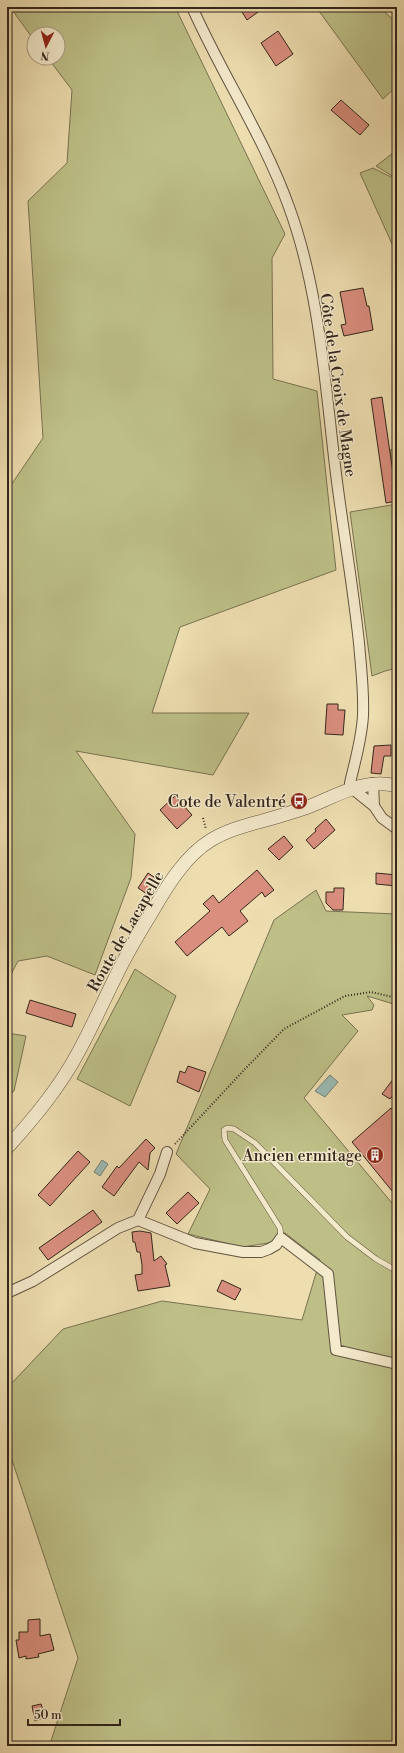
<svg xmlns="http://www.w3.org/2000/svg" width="404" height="1753" font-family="'Libre Bodoni',serif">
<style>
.green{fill:#bdbf87;stroke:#787252}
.water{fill:#9bbab3;stroke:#717f77}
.building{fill:#d98e7e;stroke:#33261c}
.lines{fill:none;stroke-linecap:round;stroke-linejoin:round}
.service-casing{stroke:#625441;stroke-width:6}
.minor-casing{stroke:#625441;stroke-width:12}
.tertiary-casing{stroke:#625441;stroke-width:14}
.path{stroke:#33261c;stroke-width:2;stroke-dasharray:1 2;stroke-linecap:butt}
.service{stroke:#f3e9cb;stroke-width:5}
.minor{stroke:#f3e9cb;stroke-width:10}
.tertiary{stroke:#f3e9cb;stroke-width:13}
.labels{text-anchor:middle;stroke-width:3;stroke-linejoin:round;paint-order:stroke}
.street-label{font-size:16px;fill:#33261c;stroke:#f3e9cb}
.poi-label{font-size:16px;fill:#33261c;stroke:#f3e9cb;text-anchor:end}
</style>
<rect width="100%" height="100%" fill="#edddaf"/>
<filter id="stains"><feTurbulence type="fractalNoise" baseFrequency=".005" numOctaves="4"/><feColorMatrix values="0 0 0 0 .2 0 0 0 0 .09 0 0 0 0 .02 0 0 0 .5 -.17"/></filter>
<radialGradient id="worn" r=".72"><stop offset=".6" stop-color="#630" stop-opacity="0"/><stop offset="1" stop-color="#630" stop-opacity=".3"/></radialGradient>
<path class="green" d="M10,7H177V11L285,234L272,258L273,379L317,391L336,570L180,627L152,713H249L213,775L76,751L135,834L131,878L95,975L47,956L18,961L7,982V491L43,438L28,201L67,163L72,90L48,58H58V34H34V40Z
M316,7H379L397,23V86L383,99Z
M397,150V179L376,166Z
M373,168L397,180V255L360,173Z
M397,448V503L390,450Z
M397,504V668L385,671L372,676L350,512Z
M316,890L326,911L397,914V1005L367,996L374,1005L372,1010L342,1015L358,1031L304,1098L397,1209V1746H56L50,1744L78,1658L7,1445V1396L9,1386L63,1329L162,1301L302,1320L320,1260L285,1233L269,1243L242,1247L188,1234L210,1189L176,1154L274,920Z
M135,969L176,996L130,1106L77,1079Z
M7,1033L26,1036L14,1091L7,1097Z"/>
<path class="water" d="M330,1075L338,1082L325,1097L315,1091Z
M102,1160L108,1164L100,1176L94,1172Z"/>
<path class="building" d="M239,7H265L247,20Z
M278,31L293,54L276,66L261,43Z
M341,100L369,125L360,135L331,110Z
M363,288L367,306H369L373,330L344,336L341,325L346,324L340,292Z
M382,397L397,501L386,503L371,399Z
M327,704H338V710H345L343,735L325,734Z
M391,745V756H384L381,774L371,773L374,746Z
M175,796L192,815L177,829L160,810Z
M326,819L335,830L314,849L306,840L316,831L315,829Z
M284,836L293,847L279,860L268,849Z
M257,870L274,890L265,897L262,892L240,911L248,921L229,936L222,927L187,956L175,942L210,911L203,904L213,895L219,903Z
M148,873L160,881L150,896L138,888Z
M376,873L397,875V886L376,884Z
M334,888H344L343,910H333L326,903V892H334Z
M30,1000L76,1014L72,1027L26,1013Z
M188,1066L206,1072L199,1092L177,1082L180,1071L185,1073Z
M397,1074V1090L390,1099L382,1094Z
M391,1108L397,1115V1197L352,1142Z
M146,1139L155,1148L150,1153L148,1170L139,1162L114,1196L102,1187L117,1166L119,1168Z
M78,1151L90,1162L50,1206L38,1195Z
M188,1192L199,1203L177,1224L166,1213Z
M93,1210L102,1222L48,1260L39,1248Z
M140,1231L151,1233L154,1261L161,1256L167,1264L165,1265L170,1286L138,1291L135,1275L142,1274V1265L140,1252H137L135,1242H133L132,1232Z
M222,1280L241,1289L235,1300L217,1291Z
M40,1619V1636L50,1634L54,1650L38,1654L39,1657L26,1659V1656L19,1658L16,1640H19V1632H28V1620Z
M41,1704L45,1717L35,1721L32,1706Z"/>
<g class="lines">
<g class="service-casing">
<path id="service" d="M281,1238L280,1228L225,1140L224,1130L227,1128L234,1129L255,1143L347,1237L376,1259L397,1271"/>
</g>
<g class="minor-casing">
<path id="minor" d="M192,7C222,75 264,137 289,207C320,292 325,385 336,474C343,530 353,586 359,643C361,667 364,691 363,715C362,738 355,761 350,783V789
M396,7L397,8
M373,783L374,806
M353,789L374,806L382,818L397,829
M138,1220L195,1243L243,1252H261L269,1249L276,1245L281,1238L328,1274L336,1350L397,1364
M7,1293L33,1281L118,1228L138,1220L160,1174L167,1152"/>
</g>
<g class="tertiary-casing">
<path id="tertiary" d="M7,1148C34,1118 60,1087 79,1051C92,1027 103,1002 115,978C126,955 139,933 152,912C167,886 185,856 211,840C227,830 244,826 262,821C277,817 293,812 308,807C336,796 366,777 397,786"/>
</g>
<path class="path" d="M203,818L206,829
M175,1144L245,1069L284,1029L345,996L371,992L397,998"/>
<use href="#service" class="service"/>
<use href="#minor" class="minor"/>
<use href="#tertiary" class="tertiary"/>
</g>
<defs>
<g id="bus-disc" transform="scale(0.9)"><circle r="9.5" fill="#8f2418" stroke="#f3e9cb"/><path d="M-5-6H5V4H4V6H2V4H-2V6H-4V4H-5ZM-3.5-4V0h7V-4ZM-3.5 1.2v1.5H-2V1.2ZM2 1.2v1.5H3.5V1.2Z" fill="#fff"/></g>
<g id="building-disc" transform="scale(0.9)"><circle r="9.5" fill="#8f2418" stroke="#f3e9cb"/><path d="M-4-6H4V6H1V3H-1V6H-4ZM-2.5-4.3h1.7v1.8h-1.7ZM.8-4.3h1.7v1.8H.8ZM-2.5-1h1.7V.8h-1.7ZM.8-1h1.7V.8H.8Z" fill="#fff"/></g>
</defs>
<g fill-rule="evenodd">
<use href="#bus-disc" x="299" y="801"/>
<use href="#building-disc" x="375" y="1155"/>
</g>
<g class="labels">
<g class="street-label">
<text transform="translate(339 385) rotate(82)" y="6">Côte de la Croix de Magne</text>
<text transform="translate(125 931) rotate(-60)" y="6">Route de Lacapelle</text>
</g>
<g class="poi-label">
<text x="286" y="807">Cote de Valentré</text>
<text x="362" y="1161">Ancien ermitage</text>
</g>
</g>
<rect width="404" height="1753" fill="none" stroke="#edddaf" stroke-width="24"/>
<rect x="8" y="8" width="388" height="1737" fill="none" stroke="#33261c" stroke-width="2"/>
<rect x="12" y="12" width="380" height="1729" fill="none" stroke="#33261c"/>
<g transform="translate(46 46) rotate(186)"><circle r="19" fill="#f3e9cb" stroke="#a69b85"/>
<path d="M0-3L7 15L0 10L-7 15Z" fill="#8f2418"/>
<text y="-6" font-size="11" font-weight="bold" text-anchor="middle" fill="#33261c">N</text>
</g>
<path d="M28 1719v6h92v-6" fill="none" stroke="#33261c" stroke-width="2"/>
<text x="34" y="1719" font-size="12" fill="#33261c" stroke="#f3e9cb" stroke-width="3" paint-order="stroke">50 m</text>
<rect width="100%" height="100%" filter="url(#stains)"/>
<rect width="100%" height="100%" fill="url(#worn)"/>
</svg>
